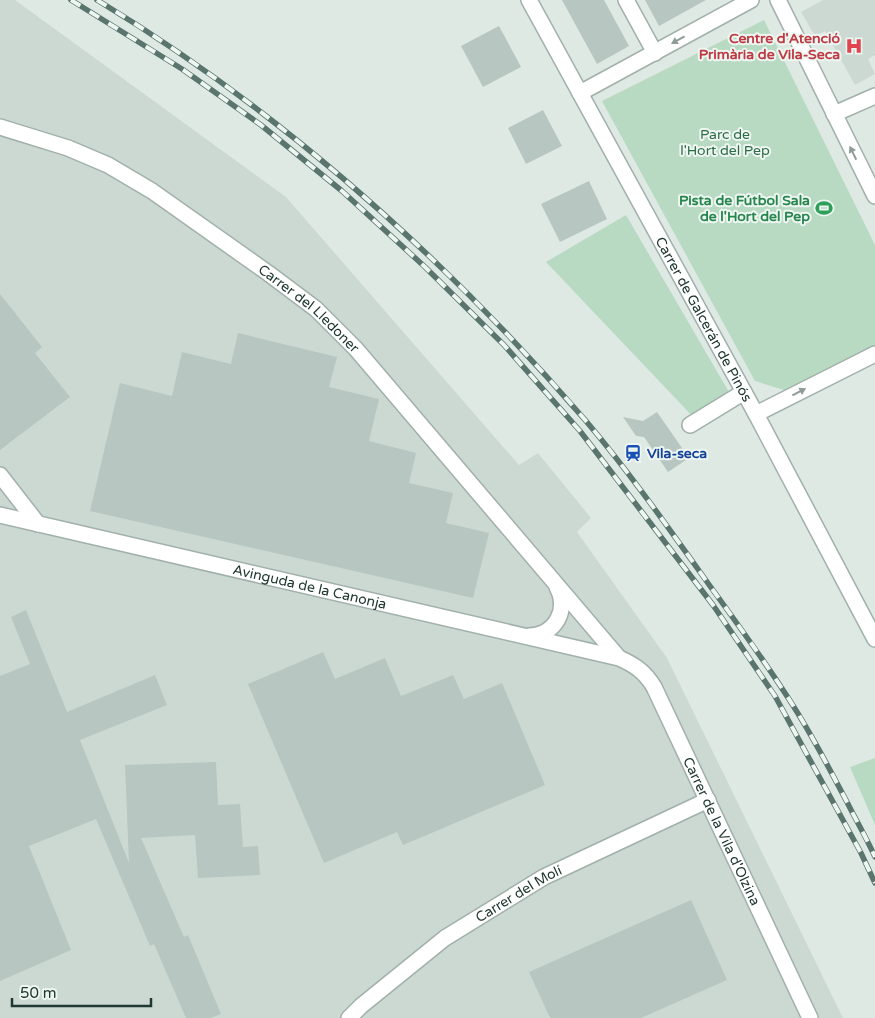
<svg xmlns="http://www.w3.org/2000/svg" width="875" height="1018" font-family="'Varela Round',sans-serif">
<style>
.built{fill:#ccd9d3}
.green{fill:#b8d9c2}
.building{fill:#b7c6c0}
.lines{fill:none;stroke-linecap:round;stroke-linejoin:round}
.street-casing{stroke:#a1b0ab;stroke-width:18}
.street{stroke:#fff;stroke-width:15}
.rail-casing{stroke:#5a746e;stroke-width:5.5}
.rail{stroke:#eef6f2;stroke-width:4;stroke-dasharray:11;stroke-linecap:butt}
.oneway{fill:#909c98}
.labels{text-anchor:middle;stroke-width:4;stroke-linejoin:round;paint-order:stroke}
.health-label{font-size:14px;font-weight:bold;fill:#be3a42;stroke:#eef6f2;text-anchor:end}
.park-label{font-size:14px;fill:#2d6c47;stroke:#eef6f2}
.leisure-label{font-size:14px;font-weight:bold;fill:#27864d;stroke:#eef6f2;text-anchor:end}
.street-label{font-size:14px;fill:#203832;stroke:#eef6f2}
.transit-label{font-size:14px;font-weight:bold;fill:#164399;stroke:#eef6f2;text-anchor:start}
</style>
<rect width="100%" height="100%" fill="#dee9e4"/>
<path class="built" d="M0,0H15L286,197L519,465L538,453L591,518L577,532L667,658L843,1018H0Z
M823,0H875V55L868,59L875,74L855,85L825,31L815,36L801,12Z"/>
<path class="green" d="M764,20L875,245V348L784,390L755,381L602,101Z
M626,215L733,399L697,421L546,262Z
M875,758V825L850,767Z"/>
<path class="building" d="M562,0H604L629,46L597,64Z
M645,0H706L659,26Z
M499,26L521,67L483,87L461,46Z
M543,110L562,146L526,164L508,128Z
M589,181L607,219L560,242L541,204Z
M0,294L42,347L35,353L70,397L0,450Z
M238,333L337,357L329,387L379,399L369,441L416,453L409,483L453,493L446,523L489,533L473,598L90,511L120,383L172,396L182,352L231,364Z
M657,412L689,458L668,472L644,437L636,436L623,417L643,421Z
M26,610L67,712L155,675L167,705L80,740L129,863L125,765L216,762L218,805L240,804L243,847L258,846L260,875L198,878L195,835L141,838L184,937L188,935L221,1014L211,1018H186L154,944L150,946L96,819L29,846L71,950L0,981V676L30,664L11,617Z
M323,652L335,679L385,658L401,696L453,675L464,699L502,683L545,785L403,845L397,832L324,863L248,684Z
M691,900L727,980L641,1018H550L529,972Z"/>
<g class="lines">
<g class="street-casing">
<g id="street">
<path id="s1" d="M529,0L756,414L875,639"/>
<path d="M626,0L655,53"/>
<path d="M778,0L875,196"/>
<path d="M580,93L751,0"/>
<path d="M834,114L875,96"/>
<path id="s2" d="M0,127L68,148L108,165L152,191L268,273L316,309L356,349L619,658"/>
<path d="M756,414L875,354"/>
<path d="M690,425L744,392"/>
<path d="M0,475L38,524"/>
<path id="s3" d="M0,515L619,658C635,665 645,672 654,687L810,1018"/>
<path d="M529,636C556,635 569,609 557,587"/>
<path id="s4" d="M349,1018L361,1006L445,938L544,877L708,800"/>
</g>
</g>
<use href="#street" class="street"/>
<g class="rail-casing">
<path id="rail" d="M71,0L182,69L261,125L342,191L425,267L504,345L580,431L713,605L775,696L861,853L875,883
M97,0C282,112 445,258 586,421C630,473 670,530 710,586C734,619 758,652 781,687C806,724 827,764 848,804C857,822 867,839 875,857"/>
</g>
<use href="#rail" class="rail"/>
</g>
<defs><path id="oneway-solid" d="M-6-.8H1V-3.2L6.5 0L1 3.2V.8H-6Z" transform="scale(1.25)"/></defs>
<g class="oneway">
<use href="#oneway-solid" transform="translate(678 40) rotate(151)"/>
<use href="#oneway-solid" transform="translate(853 153) rotate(-116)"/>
<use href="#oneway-solid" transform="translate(799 392) rotate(-27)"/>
</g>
<defs>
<g id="hospital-bare" transform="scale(1.35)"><path d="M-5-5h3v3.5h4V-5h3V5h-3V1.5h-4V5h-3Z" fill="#e0444e" stroke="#eef6f2" stroke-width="2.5" paint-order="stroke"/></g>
<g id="stadium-bare" transform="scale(1.35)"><path d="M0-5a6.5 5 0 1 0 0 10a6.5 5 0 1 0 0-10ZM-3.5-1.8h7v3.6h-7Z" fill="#2e9e5b" stroke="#eef6f2" stroke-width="2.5" paint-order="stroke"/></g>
<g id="station-bare" transform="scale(1.35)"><path d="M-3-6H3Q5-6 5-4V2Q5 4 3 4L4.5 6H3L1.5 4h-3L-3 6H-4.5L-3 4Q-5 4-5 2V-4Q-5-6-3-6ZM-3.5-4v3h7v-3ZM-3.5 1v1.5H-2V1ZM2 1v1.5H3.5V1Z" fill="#1a4fb4" stroke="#eef6f2" stroke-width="2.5" paint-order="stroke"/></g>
</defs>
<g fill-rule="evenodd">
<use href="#hospital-bare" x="854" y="46"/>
<use href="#stadium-bare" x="824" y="208"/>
<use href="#station-bare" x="633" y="453"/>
</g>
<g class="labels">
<g class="health-label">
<text x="840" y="43">Centre d'Atenció<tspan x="840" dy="16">Primària de Vila-Seca</tspan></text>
</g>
<g class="park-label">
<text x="725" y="139">Parc de<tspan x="725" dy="16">l'Hort del Pep</tspan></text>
</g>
<g class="leisure-label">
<text x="810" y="205">Pista de Fútbol Sala<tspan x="810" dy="16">de l'Hort del Pep</tspan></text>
</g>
<g class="street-label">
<text dy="5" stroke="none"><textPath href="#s2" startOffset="362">Carrer del Lledoner</textPath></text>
<text dy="5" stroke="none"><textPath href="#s1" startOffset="364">Carrer de Galcerán de Pinós</textPath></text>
<text dy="5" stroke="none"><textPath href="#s3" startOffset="318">Avinguda de la Canonja</textPath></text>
<text dy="5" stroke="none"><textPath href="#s3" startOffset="841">Carrer de la Vila d'Olzina</textPath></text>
<text dy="5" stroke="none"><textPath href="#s4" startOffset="211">Carrer del Molí</textPath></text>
</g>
<g class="transit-label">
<text x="647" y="458">Vila-seca</text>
</g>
</g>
<path d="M12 998v8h139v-8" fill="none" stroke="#203832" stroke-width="2.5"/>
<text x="20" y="998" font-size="15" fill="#203832" stroke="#eef6f2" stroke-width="4" paint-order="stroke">50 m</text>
</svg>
